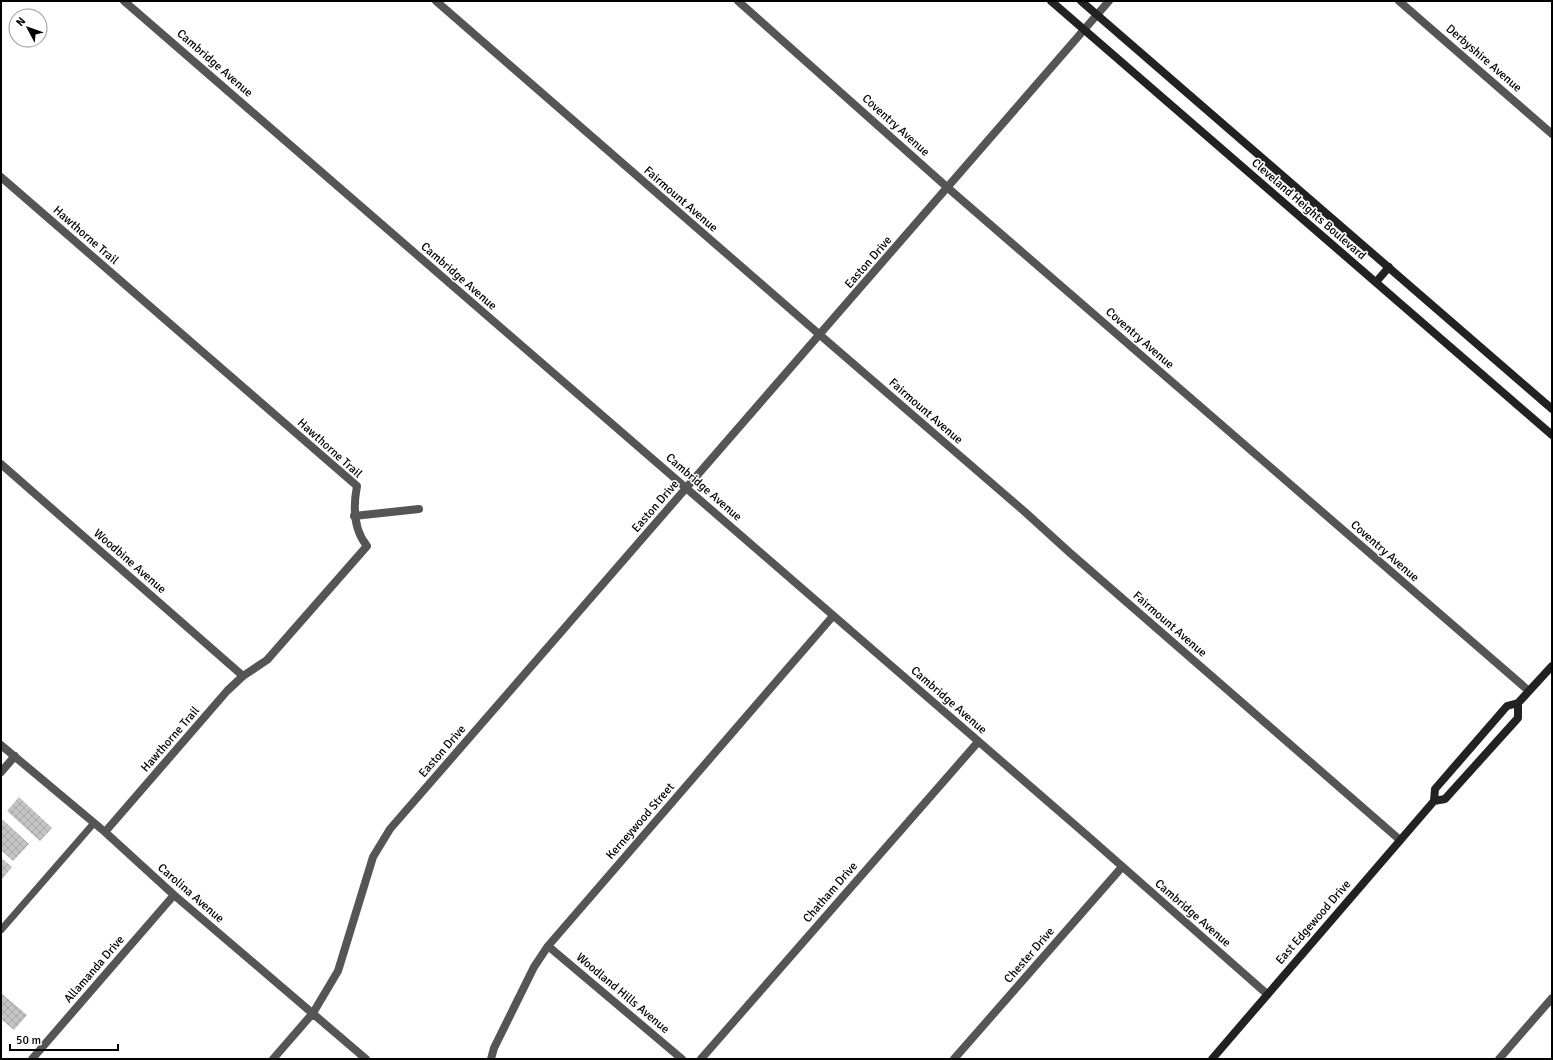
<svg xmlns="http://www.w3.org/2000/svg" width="1553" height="1060" font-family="Signika,sans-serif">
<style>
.building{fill:url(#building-cross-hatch)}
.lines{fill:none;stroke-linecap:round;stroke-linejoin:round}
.lane{stroke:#555;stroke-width:7}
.street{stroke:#555;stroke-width:8}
.secondary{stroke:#222;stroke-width:8}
.labels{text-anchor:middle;stroke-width:3;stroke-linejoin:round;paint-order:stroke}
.street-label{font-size:12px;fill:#000;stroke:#fff}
</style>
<defs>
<pattern id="building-cross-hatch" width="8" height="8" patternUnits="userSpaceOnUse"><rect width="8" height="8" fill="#c4c4c4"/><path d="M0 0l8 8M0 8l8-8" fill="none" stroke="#a7a7a7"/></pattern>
</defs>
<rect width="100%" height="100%" fill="#fff"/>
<path class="building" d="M19,797L52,828L40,841L7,811Z
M3,820L29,844L13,861L1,850V822Z
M1,858L12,867L1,880Z
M1,993L27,1015L14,1030L1,1019Z"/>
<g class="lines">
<path class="lane" d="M1,930L94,823"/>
<path class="street" d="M124,1L1090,838L1267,994
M436,1L820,335L1025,512L1069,552L1400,840
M738,1L948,188L1529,691
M1399,1L1552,134
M1,177L357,486C353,507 353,529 367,546L267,660L243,676L227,691L105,832
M1,464L243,676
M354,516L419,509
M1,745L105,832L174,895L366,1059
M1,772L15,756
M548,946L682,1059
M32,1059L174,895
M273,1059L313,1013L338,971L373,857L390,829L1109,1
M491,1059L494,1048L534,967L548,946L833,616
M701,1059L978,742
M954,1059L1122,867
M1499,1059L1552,998"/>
<path class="secondary" d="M1051,1L1552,435
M1081,1L1552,409
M1376,282L1389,267
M1434,801L1445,799L1518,718V703
M1212,1059L1434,801L1435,789L1507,706L1518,703L1552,666"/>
</g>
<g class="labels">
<g class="street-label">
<text transform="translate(1484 58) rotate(41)" y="4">Derbyshire Avenue</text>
<text transform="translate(215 63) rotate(41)" y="4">Cambridge Avenue</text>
<text transform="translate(896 125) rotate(42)" y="4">Coventry Avenue</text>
<text transform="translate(681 199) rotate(41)" y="4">Fairmount Avenue</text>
<text transform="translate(1309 209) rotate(41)" y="4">Cleveland Heights Boulevard</text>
<text transform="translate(86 235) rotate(41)" y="4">Hawthorne Trail</text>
<text transform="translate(868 262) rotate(-49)" y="4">Easton Drive</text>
<text transform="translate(459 276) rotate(41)" y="4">Cambridge Avenue</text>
<text transform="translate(1140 338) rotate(41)" y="4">Coventry Avenue</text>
<text transform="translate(926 411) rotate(41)" y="4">Fairmount Avenue</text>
<text transform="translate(330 448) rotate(42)" y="4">Hawthorne Trail</text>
<text transform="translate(704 487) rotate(41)" y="4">Cambridge Avenue</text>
<text transform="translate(655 506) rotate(-49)" y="4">Easton Drive</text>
<text transform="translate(1385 551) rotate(41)" y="4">Coventry Avenue</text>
<text transform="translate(130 561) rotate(41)" y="4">Woodbine Avenue</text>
<text transform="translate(1170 624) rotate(41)" y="4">Fairmount Avenue</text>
<text transform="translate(949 700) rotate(41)" y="4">Cambridge Avenue</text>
<text transform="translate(170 739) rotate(-49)" y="4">Hawthorne Trail</text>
<text transform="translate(442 751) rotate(-49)" y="4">Easton Drive</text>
<text transform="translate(640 821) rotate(-49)" y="4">Kerneywood Street</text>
<text transform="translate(830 892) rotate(-49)" y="4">Chatham Drive</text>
<text transform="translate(191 893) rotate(41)" y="4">Carolina Avenue</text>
<text transform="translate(1193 913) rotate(41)" y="4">Cambridge Avenue</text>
<text transform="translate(1313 922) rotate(-49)" y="4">East Edgewood Drive</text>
<text transform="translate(1029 955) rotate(-49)" y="4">Chester Drive</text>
<text transform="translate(94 969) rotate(-49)" y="4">Allamanda Drive</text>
<text transform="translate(623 993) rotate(40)" y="4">Woodland Hills Avenue</text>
</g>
</g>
<rect width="1553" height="1060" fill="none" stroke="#000000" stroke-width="4"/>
<g transform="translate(28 28) rotate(311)"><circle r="19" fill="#ffffff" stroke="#999999"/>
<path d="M0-3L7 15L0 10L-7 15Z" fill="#000000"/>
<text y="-6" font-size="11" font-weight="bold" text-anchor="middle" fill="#000000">N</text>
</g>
<path d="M10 1044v6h108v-6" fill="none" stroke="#000000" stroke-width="2"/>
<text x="16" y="1044" font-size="12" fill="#000000" stroke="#ffffff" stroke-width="3" paint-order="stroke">50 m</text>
</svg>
